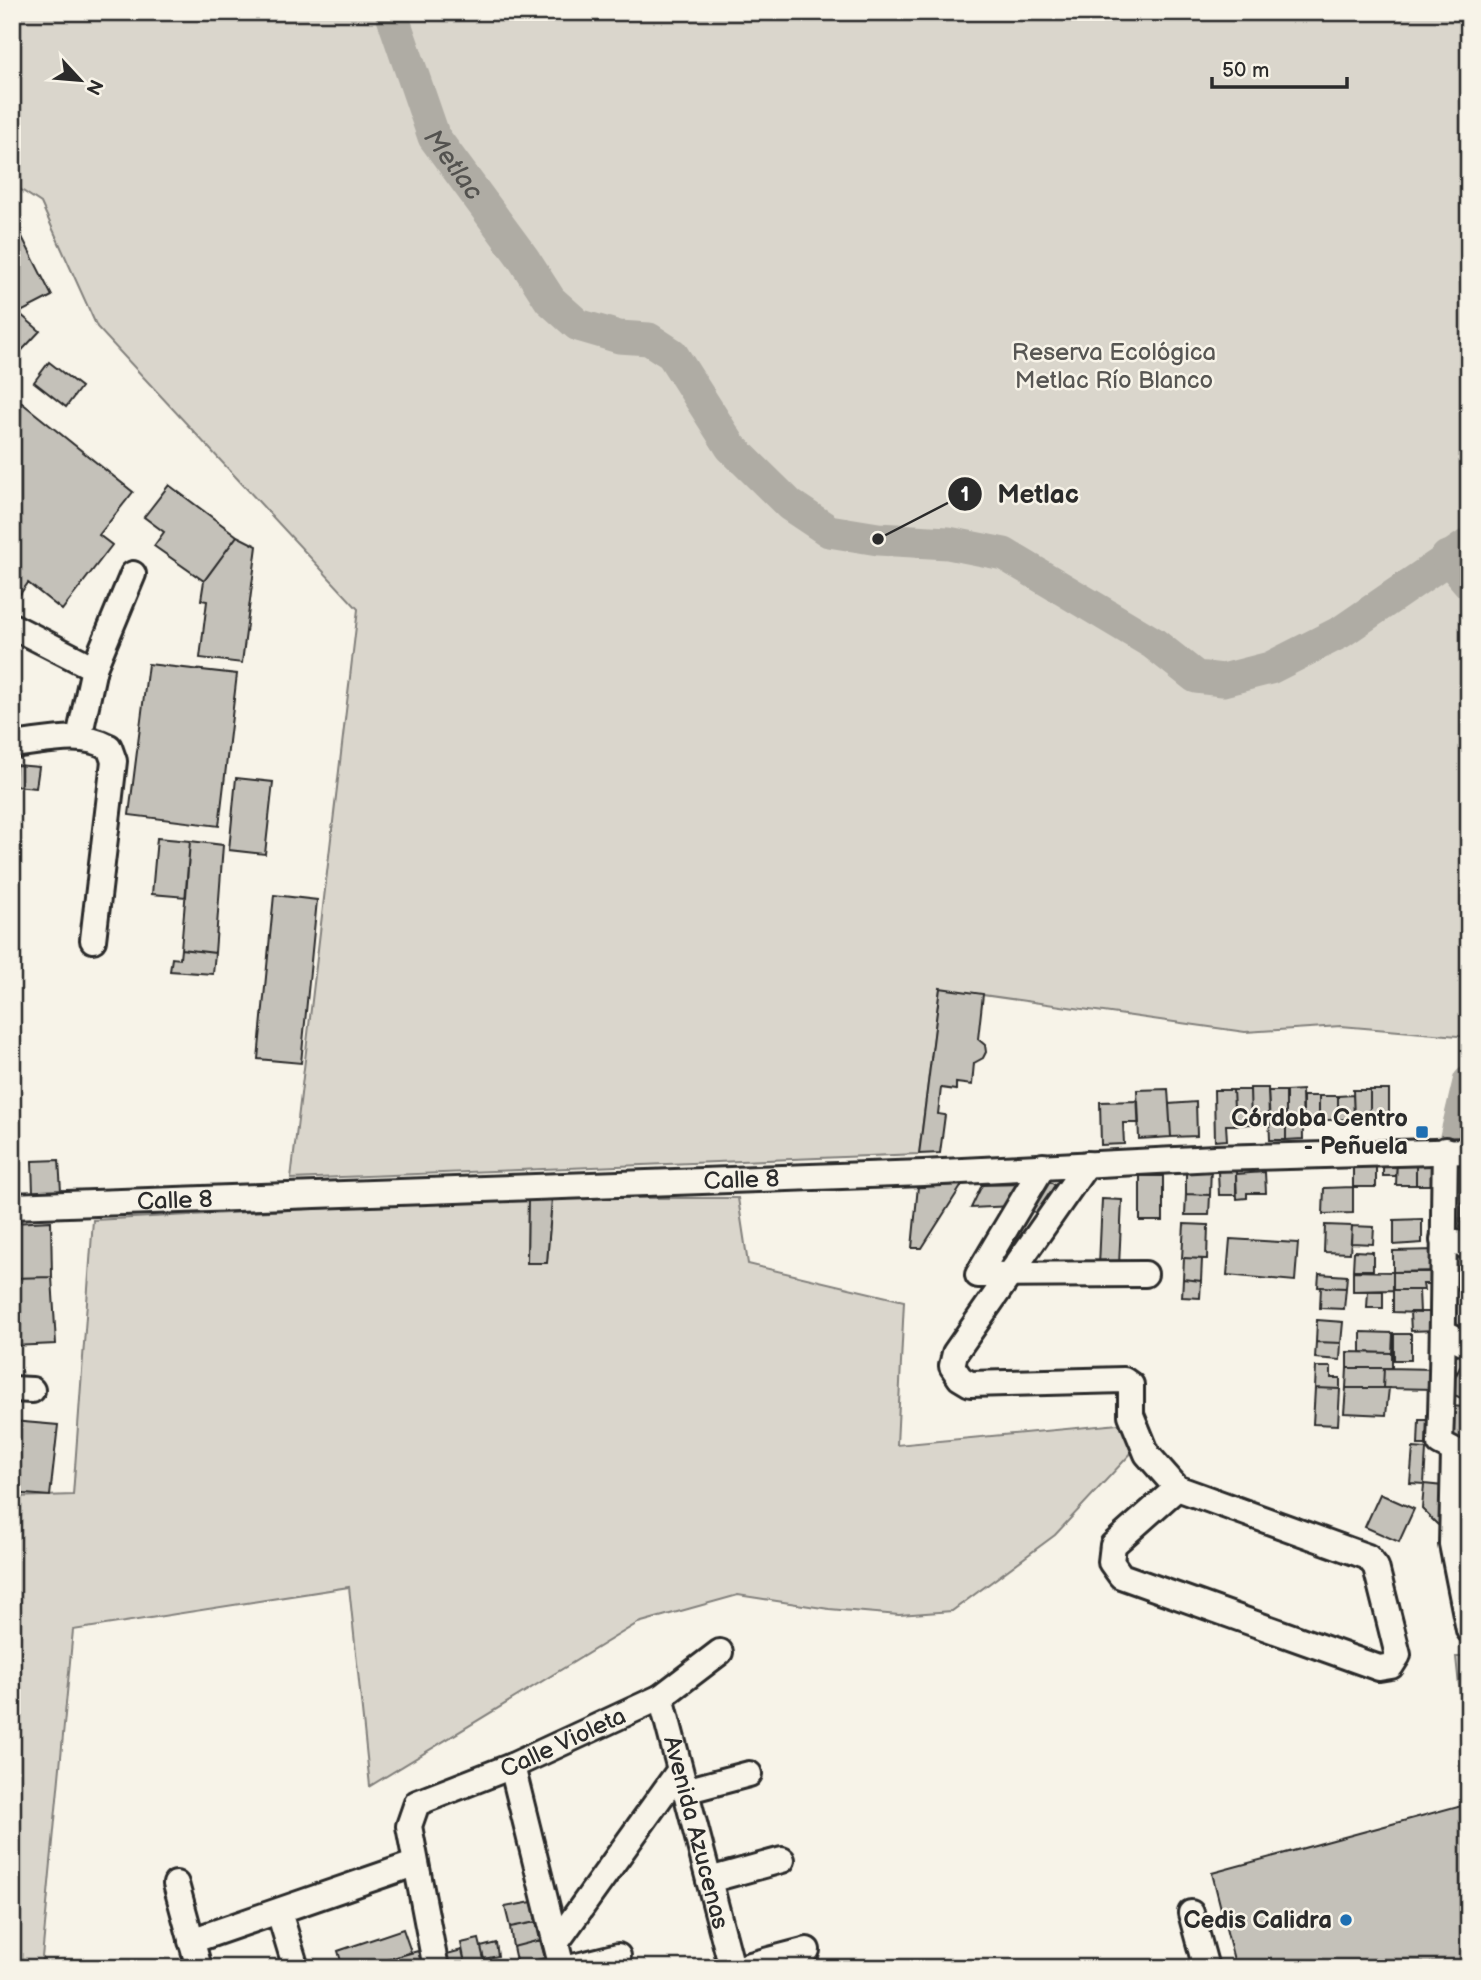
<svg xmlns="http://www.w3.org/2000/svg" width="1481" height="1980" font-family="'Balsamiq Sans',sans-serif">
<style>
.green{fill:#dad6cc;stroke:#82807c;stroke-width:2}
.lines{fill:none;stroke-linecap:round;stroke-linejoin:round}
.river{stroke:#afaca4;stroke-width:33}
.building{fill:#c4c1b9;stroke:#2b2b2b;stroke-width:2}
.minor-casing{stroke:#2b2b2b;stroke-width:30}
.minor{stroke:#f7f3e8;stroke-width:24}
.poi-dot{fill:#1f6fb2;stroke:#f7f3e8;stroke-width:2.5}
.labels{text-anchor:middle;stroke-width:5;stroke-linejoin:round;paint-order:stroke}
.park-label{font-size:24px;fill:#575653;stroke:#f7f3e8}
.poi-label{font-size:24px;font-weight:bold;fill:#2b2b2b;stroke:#f7f3e8;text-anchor:end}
.street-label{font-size:24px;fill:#2b2b2b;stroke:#f7f3e8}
.water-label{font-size:26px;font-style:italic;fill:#53524f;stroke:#f7f3e8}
.leader{fill:none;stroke:#2b2b2b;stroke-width:2.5}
.callout-dot{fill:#2b2b2b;stroke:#f7f3e8;stroke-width:2.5}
.mark-label{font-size:21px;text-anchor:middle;font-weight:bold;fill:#fff}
.callout-label{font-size:26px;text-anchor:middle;font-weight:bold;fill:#2b2b2b;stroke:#f7f3e8;stroke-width:5;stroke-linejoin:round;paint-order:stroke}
</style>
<rect width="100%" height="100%" fill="#f7f3e8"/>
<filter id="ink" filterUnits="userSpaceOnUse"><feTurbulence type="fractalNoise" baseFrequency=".0143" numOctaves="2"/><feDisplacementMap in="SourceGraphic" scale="14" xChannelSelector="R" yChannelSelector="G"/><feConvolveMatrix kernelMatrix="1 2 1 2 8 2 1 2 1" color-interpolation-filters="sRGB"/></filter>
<g filter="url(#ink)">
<path class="green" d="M12,12H1469V1037L1341,1026L1245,1032L940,989L919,1154L291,1179L358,609L97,327L41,203L12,184Z
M528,1198L527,1263L547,1262L552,1198H738L748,1264L904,1301L897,1445L1129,1423L1136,1448L1055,1535L952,1611L899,1615L829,1609L738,1595L638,1623L370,1786L349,1587L73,1630L41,1968H12V1497L73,1495L93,1220Z
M1456,1657H1469V1782Z"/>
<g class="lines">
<g class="river">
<path id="s1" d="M391,12L434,137L523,258L550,300L578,325L619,337L649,339L672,354L731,447L790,505L829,531L878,539L948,543L1004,554L1153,643L1196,677L1223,680L1270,668L1341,632L1469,544"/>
<path d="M1447,557L1469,583"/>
<path d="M1451,1185L1456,1137L1469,1082"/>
<path d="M1452,1232L1453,1273L1469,1278"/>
</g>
</g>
<path class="building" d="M18,229L52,296L19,313L12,299V232Z
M12,307L40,331L12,361Z
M49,362L81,387L66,407L34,382Z
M12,395L133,492L99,535L112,545L62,610L28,583L18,597L12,593Z
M169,485L237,536L204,581L154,546L164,532L144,517Z
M237,536L257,546L242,663L200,658L207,601L201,600L204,581Z
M148,664L237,674L219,826L129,815Z
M16,765L39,767L36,788L14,786Z
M236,778L273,782L265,854L229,850Z
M157,838L190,841L186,897L152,894Z
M190,841L223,845L215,953L181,949Z
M274,895L317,900L301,1063L258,1059Z
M181,949L215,953L213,974L170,971L172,958L180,959Z
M940,988L983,994L978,1039L985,1045L986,1052L983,1058L974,1063L972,1085L956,1083V1090L941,1088L938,1114L945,1115L940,1153L919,1154Z
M1250,1088H1268L1270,1124H1251Z
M1168,1089L1171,1137L1139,1139L1137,1090Z
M1214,1090H1233L1235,1125H1226L1227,1140L1215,1141Z
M1233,1090H1250L1251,1124L1235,1125Z
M1302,1090L1303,1139L1286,1140V1091Z
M1353,1090H1370V1117L1354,1118Z
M1370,1090H1389V1116L1370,1117Z
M1268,1091H1286V1140H1270Z
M1353,1095L1354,1118L1338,1120V1096Z
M1303,1096H1319V1120H1303Z
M1319,1096H1338V1120H1319Z
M1138,1101L1139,1123H1123L1124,1144L1101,1145L1100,1102Z
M1196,1102L1197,1136L1171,1137L1169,1104Z
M1436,1159L1437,1185H1416V1161Z
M59,1160L61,1191L33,1193L32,1161Z
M1397,1161L1396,1176H1383V1162Z
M1397,1161H1416V1185H1396Z
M1376,1162V1187H1353V1163Z
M1211,1166L1210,1195L1186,1194V1167Z
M1236,1170V1195H1219L1218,1171Z
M1265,1172L1266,1193H1247V1198L1237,1199L1236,1174Z
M1469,1172V1206L1461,1204Z
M1140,1176H1163V1221H1140Z
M1045,1179L1055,1185L1038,1214L1028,1208Z
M1025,1184L1013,1206L971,1208L982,1185Z
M962,1185L922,1248H912L918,1186Z
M1353,1187V1213L1323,1214L1324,1188Z
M1186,1194L1210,1195L1209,1215H1185Z
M528,1198H552L547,1263H527Z
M1102,1199L1122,1200L1119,1266H1099Z
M1461,1204L1469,1206V1239L1461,1237Z
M1422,1219V1243L1394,1245V1220Z
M51,1221L52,1277L12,1278V1223Z
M1184,1224L1208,1225L1207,1259L1182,1258Z
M1325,1225L1352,1226L1350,1253L1324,1252Z
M1352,1226L1374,1227L1373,1244L1351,1243Z
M1230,1239L1298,1243L1295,1281L1227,1275Z
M1435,1250V1271L1393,1272V1251Z
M1354,1251L1373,1252V1270H1353Z
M1184,1258L1202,1259L1201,1281L1183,1279Z
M1353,1271L1393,1272V1290L1353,1291Z
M1393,1272H1432L1433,1284H1423L1424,1290H1393Z
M1319,1274L1347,1276L1346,1288L1318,1287Z
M52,1277L56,1344L12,1346V1278Z
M1183,1279L1201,1281L1200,1298L1182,1297Z
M1321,1287L1346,1288L1344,1309L1320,1308Z
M1393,1290H1419L1420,1313L1393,1312Z
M1368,1291H1383V1308H1367Z
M1410,1312H1437V1330L1411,1331Z
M1317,1320L1343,1322L1341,1343L1316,1342Z
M1361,1332L1393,1333L1392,1353L1361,1352Z
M1394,1334H1411V1360H1394Z
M1316,1342L1341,1343L1340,1360L1315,1358Z
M1347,1352L1392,1353V1368H1347Z
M1466,1355L1469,1387L1463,1399L1448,1392Z
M1316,1367H1331V1378H1340V1389L1315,1388Z
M1347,1368H1384L1383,1388H1346Z
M1384,1368L1436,1369V1389L1383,1388Z
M1315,1388L1340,1389L1338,1425L1313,1424Z
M1346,1388H1389L1386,1415L1344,1413Z
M1448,1406L1466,1407L1465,1440L1446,1439Z
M1419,1420H1433V1445H1418Z
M12,1421L58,1425L50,1496L12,1493Z
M1413,1448L1426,1449L1424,1484L1410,1483Z
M1463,1469H1469V1521L1459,1520Z
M1424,1484L1443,1486L1439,1526L1422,1509Z
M1380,1494L1414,1509L1399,1542L1365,1527Z
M1469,1803V1968H1236L1212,1873Z
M532,1902L536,1922L510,1927L505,1907Z
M536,1922L540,1940L513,1947L510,1927Z
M403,1929L411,1952L364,1968H343L338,1951Z
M479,1939L486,1968H466L461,1943Z
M540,1940L545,1958L517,1965L513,1947Z
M496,1943L498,1956L484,1959L481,1947Z
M462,1950L466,1968H447L443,1955Z
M418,1951L422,1965L400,1968L396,1957Z"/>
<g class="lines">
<g class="minor-casing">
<g id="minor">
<path d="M12,626L94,668"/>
<path d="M79,738L94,668L133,574"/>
<path d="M12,745C44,742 80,731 109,747L114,761L93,940"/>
<path d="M1445,1150C1443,1248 1444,1345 1440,1443L1469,1458"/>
<path d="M1087,1164L955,1353L952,1366L960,1378L970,1384L1124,1380L1131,1385V1415L1147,1454L1177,1488L1368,1557L1376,1567L1398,1655L1391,1666L1379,1668L1121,1576L1111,1562L1113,1545L1177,1488"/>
<path d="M1043,1166L978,1275L1145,1274"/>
<path id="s2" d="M12,1206L923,1173L1215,1158L1469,1151"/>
<path d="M1443,1240L1469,1246"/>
<path d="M1445,1333L1469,1345"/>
<path d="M12,1389L32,1390"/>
<path d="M1454,1452L1452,1544L1469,1630"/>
<path id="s3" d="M661,1697L732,1968"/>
<path d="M512,1766L562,1968"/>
<path d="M685,1791L749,1774"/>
<path d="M709,1880L782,1860"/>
<path d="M176,1884L199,1968"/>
<path d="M279,1912L296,1968"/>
<path d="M1191,1913L1206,1968"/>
<path d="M191,1941L414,1864"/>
<path d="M556,1943L679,1771"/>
<path id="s4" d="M436,1968L409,1826L417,1803L512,1766L661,1697L720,1652"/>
<path d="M569,1968L618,1956"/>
<path d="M739,1968L807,1950"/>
</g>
</g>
<use href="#minor" class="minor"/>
</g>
</g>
<g class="poi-dot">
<rect x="1415" y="1125" width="14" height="14" rx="3.5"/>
<circle cx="1346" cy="1920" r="7"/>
</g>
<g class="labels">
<g class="park-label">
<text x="1114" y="360">Reserva Ecológica<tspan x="1114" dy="28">Metlac Río Blanco</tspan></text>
</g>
<g class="poi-label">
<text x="1408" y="1126">Córdoba Centro<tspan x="1408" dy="28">- Peñuela</tspan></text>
<text x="1332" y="1928">Cedis Calidra</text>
</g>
<g class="street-label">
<text dy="8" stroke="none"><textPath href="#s2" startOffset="730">Calle 8</textPath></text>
<text dy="8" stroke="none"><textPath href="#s2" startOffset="163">Calle 8</textPath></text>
<text dy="8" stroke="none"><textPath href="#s4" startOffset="327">Calle Violeta</textPath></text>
<text dy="8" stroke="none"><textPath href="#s3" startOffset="140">Avenida Azucenas</textPath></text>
</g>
<g class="water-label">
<text dy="9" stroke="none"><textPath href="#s1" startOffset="166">Metlac</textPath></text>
</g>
</g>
<path class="leader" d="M878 539L965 494"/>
<g class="callout-dot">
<circle cx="878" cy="539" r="7"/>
<circle cx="965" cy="494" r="18"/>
</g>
<g class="mark-label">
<text x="965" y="501">1</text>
</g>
<g class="callout-label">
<text x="1038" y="503">Metlac</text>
</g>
<rect width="1481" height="1980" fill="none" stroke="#f7f3e8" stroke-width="42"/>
<rect x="21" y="21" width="1439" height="1938" fill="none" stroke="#2b2b2b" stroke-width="2.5" filter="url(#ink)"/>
<g transform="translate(80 80) rotate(116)" stroke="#f7f3e8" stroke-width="5" paint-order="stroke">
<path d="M0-5L12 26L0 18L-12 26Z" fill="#2b2b2b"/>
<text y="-10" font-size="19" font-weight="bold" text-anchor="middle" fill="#2b2b2b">N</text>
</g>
<path d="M1212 77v10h135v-10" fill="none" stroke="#2b2b2b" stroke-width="3.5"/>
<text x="1222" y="77" font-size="21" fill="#2b2b2b" stroke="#f7f3e8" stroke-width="5" paint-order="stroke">50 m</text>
</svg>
